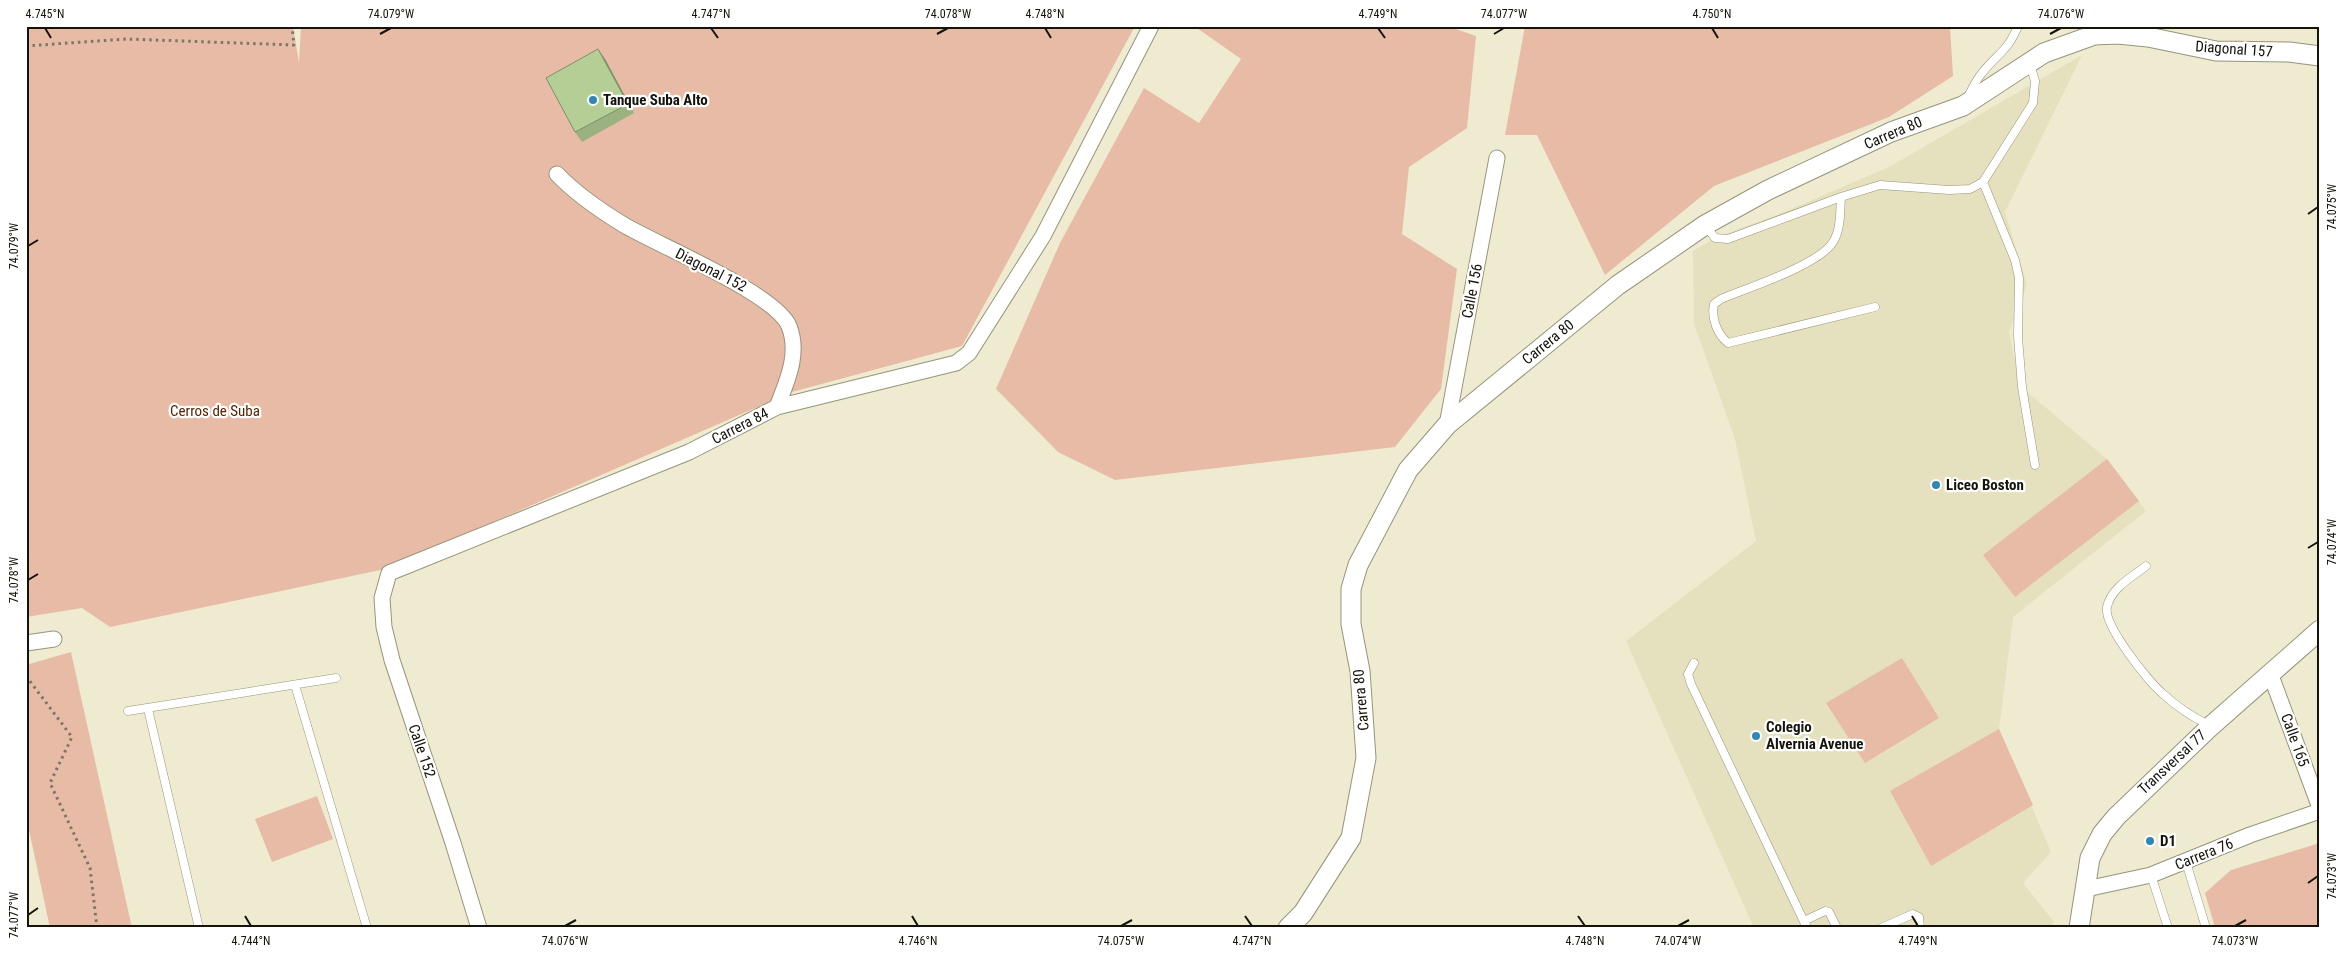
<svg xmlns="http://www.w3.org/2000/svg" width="2346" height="954" font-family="'Roboto Condensed',sans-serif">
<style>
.built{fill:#e5e0be}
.green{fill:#e7bba6}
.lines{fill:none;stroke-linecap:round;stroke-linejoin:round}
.service-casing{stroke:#97947b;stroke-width:9}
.minor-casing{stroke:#97947b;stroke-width:17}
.tertiary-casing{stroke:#97947b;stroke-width:21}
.path{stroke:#7a7766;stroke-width:3;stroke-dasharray:2.5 4;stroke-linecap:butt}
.service{stroke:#fff;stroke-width:8}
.minor{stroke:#fff;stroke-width:15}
.tertiary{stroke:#fff;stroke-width:19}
.wall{fill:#9bb180}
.shaded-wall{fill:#7e9068}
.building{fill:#b4ce95;stroke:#7e9068}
.ticks{fill:none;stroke:#15130a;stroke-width:2}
.poi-dot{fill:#2e87b5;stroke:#fff;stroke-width:2}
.labels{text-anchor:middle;stroke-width:4.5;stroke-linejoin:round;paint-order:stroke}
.street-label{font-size:15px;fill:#15130a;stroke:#fff}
.poi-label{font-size:15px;font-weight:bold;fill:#15130a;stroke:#fff;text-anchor:start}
.park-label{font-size:15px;fill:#582301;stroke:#fff}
.neatline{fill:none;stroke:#15130a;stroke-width:2}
.ticks-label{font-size:12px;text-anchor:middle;fill:#15130a}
</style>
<rect width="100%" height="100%" fill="#efebd0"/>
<path class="built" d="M2082,55L2005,212L2027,285L2009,332L2020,386L2107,459L2146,511L2013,617L1999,729L2051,852L2023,883L2054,922L2050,928H1754L1626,641L1756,541L1735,439L1694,324L1693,251L1715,238L1784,212L1891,166Z"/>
<path class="green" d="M26,26H293L299,63L301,26H1135L962,346L792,392L385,569L110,627L82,608L26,617Z
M1194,26H1447L1476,36L1467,128L1409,167L1402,234L1457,269L1441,389L1395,447L1115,480L1058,452L996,389L1060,243L1144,88L1199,123L1241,59Z
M1525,26H1950L1953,76L1889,117L1714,186L1605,275L1537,135H1505Z
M2107,459L2139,501L2015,597L1983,555Z
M71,652L132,928H50L26,816V665Z
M1902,658L1939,718L1865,763L1826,703Z
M1999,729L2033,805L1931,866L1890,791Z
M317,796L333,839L272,862L255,819Z
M2320,843V928H2215L2205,893L2231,870Z"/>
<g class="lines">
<g class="service-casing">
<path id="service" d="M1968,97C1972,89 1976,80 1982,73C1997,54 2008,51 2018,26
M1983,182L2015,260L2019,278L2018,337L2022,387L2035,465
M1841,197C1840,211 1841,230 1833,242C1819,265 1747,288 1721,299L1714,304C1711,318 1717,334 1728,343L1875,307
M1705,225L1715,238L1728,239L1841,197L1880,185L1949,190L1970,189L1983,182L2033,103L2035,81L2030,64
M2146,566C2132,577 2111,588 2107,607C2103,625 2148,681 2162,693C2176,706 2192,717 2209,725
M1694,663L1688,674L1691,684L1807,928
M295,685L367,928
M148,709L199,928
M128,711L336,678
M2186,862L2206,928
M2151,875L2168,928
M1804,921L1825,911L1829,912L1837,928
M1881,928L1913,914L1919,917L1920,928"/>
</g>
<g class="minor-casing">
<path id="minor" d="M557,174C576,194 601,211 624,225C658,245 776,294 789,326C800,354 787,381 777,407
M1447,425L1497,158
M26,643L54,639
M2270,673L2320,808
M2086,889L2151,875L2250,835L2320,811
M479,928L453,843L392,660L384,627L382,598L389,573L689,452L777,407L956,363L969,353L1043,236L1151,26"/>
</g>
<g class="tertiary-casing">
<path id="tertiary" d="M1288,928L1303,913L1351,838L1366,758L1360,671L1351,624V589L1358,565L1408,470L1447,425L1618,285L1705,225L1768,190L1891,132L1963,106L2044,53L2094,35L2118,34L2148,37L2216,51L2289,52L2320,56
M2079,928L2090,858L2102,834L2116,817L2211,726L2320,630"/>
</g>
<path class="path" d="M26,46L126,39L294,45L292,26
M26,676L72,737L50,783L90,868L97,928"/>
<use href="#service" class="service"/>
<use href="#minor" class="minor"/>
<use href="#tertiary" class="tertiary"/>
</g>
<path class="wall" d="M605,59L634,113L582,142L575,132Z"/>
<path class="shaded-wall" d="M598,49L605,59L634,113L628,104Z"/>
<path class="building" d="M598,49L628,104L575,132L546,78Z"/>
<path class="ticks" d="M45,28L51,38M711,28L718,38M1045,28L1051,38M1378,28L1385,38M1712,28L1718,38M380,34L391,28M937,34L948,28M1494,34L1504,28M2050,34L2061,28M2308,214L2318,207M28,246L38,240M2308,548L2318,542M28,580L38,574M2308,883L2318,876M28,915L38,908M245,916L251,926M912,916L918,926M1245,916L1252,926M1578,916L1585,926M1912,916L1918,926M565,926L576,920M1121,926L1132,920M1678,926L1689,920M2235,926L2246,920"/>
<g class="poi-dot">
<circle cx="593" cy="100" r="5"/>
<circle cx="1936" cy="485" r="5"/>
<circle cx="1756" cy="736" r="5"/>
<circle cx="2150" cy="841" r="5"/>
</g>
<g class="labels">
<g class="street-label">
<text transform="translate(2234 49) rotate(4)" y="5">Diagonal 157</text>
<text transform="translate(1893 133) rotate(-23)" y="5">Carrera 80</text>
<text transform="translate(711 270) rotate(27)" y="5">Diagonal 152</text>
<text transform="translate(1472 291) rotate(-79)" y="5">Calle 156</text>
<text transform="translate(1548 342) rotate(-39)" y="5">Carrera 80</text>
<text transform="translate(740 426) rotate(-27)" y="5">Carrera 84</text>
<text transform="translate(1361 700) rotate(-95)" y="5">Carrera 80</text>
<text transform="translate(2295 740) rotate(70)" y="5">Calle 165</text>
<text transform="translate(422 751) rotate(71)" y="5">Calle 152</text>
<text transform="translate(2172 762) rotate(-43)" y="5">Transversal 77</text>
<text transform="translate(2204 854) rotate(-22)" y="5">Carrera 76</text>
</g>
<g class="poi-label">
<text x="603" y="105">Tanque Suba Alto</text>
<text x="1946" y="490">Liceo Boston</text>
<text x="1766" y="732">Colegio<tspan x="1766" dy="17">Alvernia Avenue</tspan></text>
<text x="2160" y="846">D1</text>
</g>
<g class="park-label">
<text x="215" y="416">Cerros de Suba</text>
</g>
</g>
<rect width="2346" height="954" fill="none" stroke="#ffffff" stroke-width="55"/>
<rect x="28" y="28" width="2290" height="898" class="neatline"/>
<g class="ticks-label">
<text x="45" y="18">4.745°N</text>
<text x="391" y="18">74.079°W</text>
<text x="711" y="18">4.747°N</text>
<text x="948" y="18">74.078°W</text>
<text x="1045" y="18">4.748°N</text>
<text x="1378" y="18">4.749°N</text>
<text x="1504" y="18">74.077°W</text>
<text x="1712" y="18">4.750°N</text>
<text x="2061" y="18">74.076°W</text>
<text transform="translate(2332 207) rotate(-90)" y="4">74.075°W</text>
<text transform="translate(14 246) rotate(-90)" y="4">74.079°W</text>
<text transform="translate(2332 542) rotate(-90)" y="4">74.074°W</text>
<text transform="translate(14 580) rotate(-90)" y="4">74.078°W</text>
<text transform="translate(2332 876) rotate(-90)" y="4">74.073°W</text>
<text transform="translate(14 915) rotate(-90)" y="4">74.077°W</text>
<text x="251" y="945">4.744°N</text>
<text x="565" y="945">74.076°W</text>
<text x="918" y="945">4.746°N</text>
<text x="1121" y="945">74.075°W</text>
<text x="1252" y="945">4.747°N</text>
<text x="1585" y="945">4.748°N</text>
<text x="1678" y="945">74.074°W</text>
<text x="1918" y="945">4.749°N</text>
<text x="2235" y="945">74.073°W</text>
</g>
</svg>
